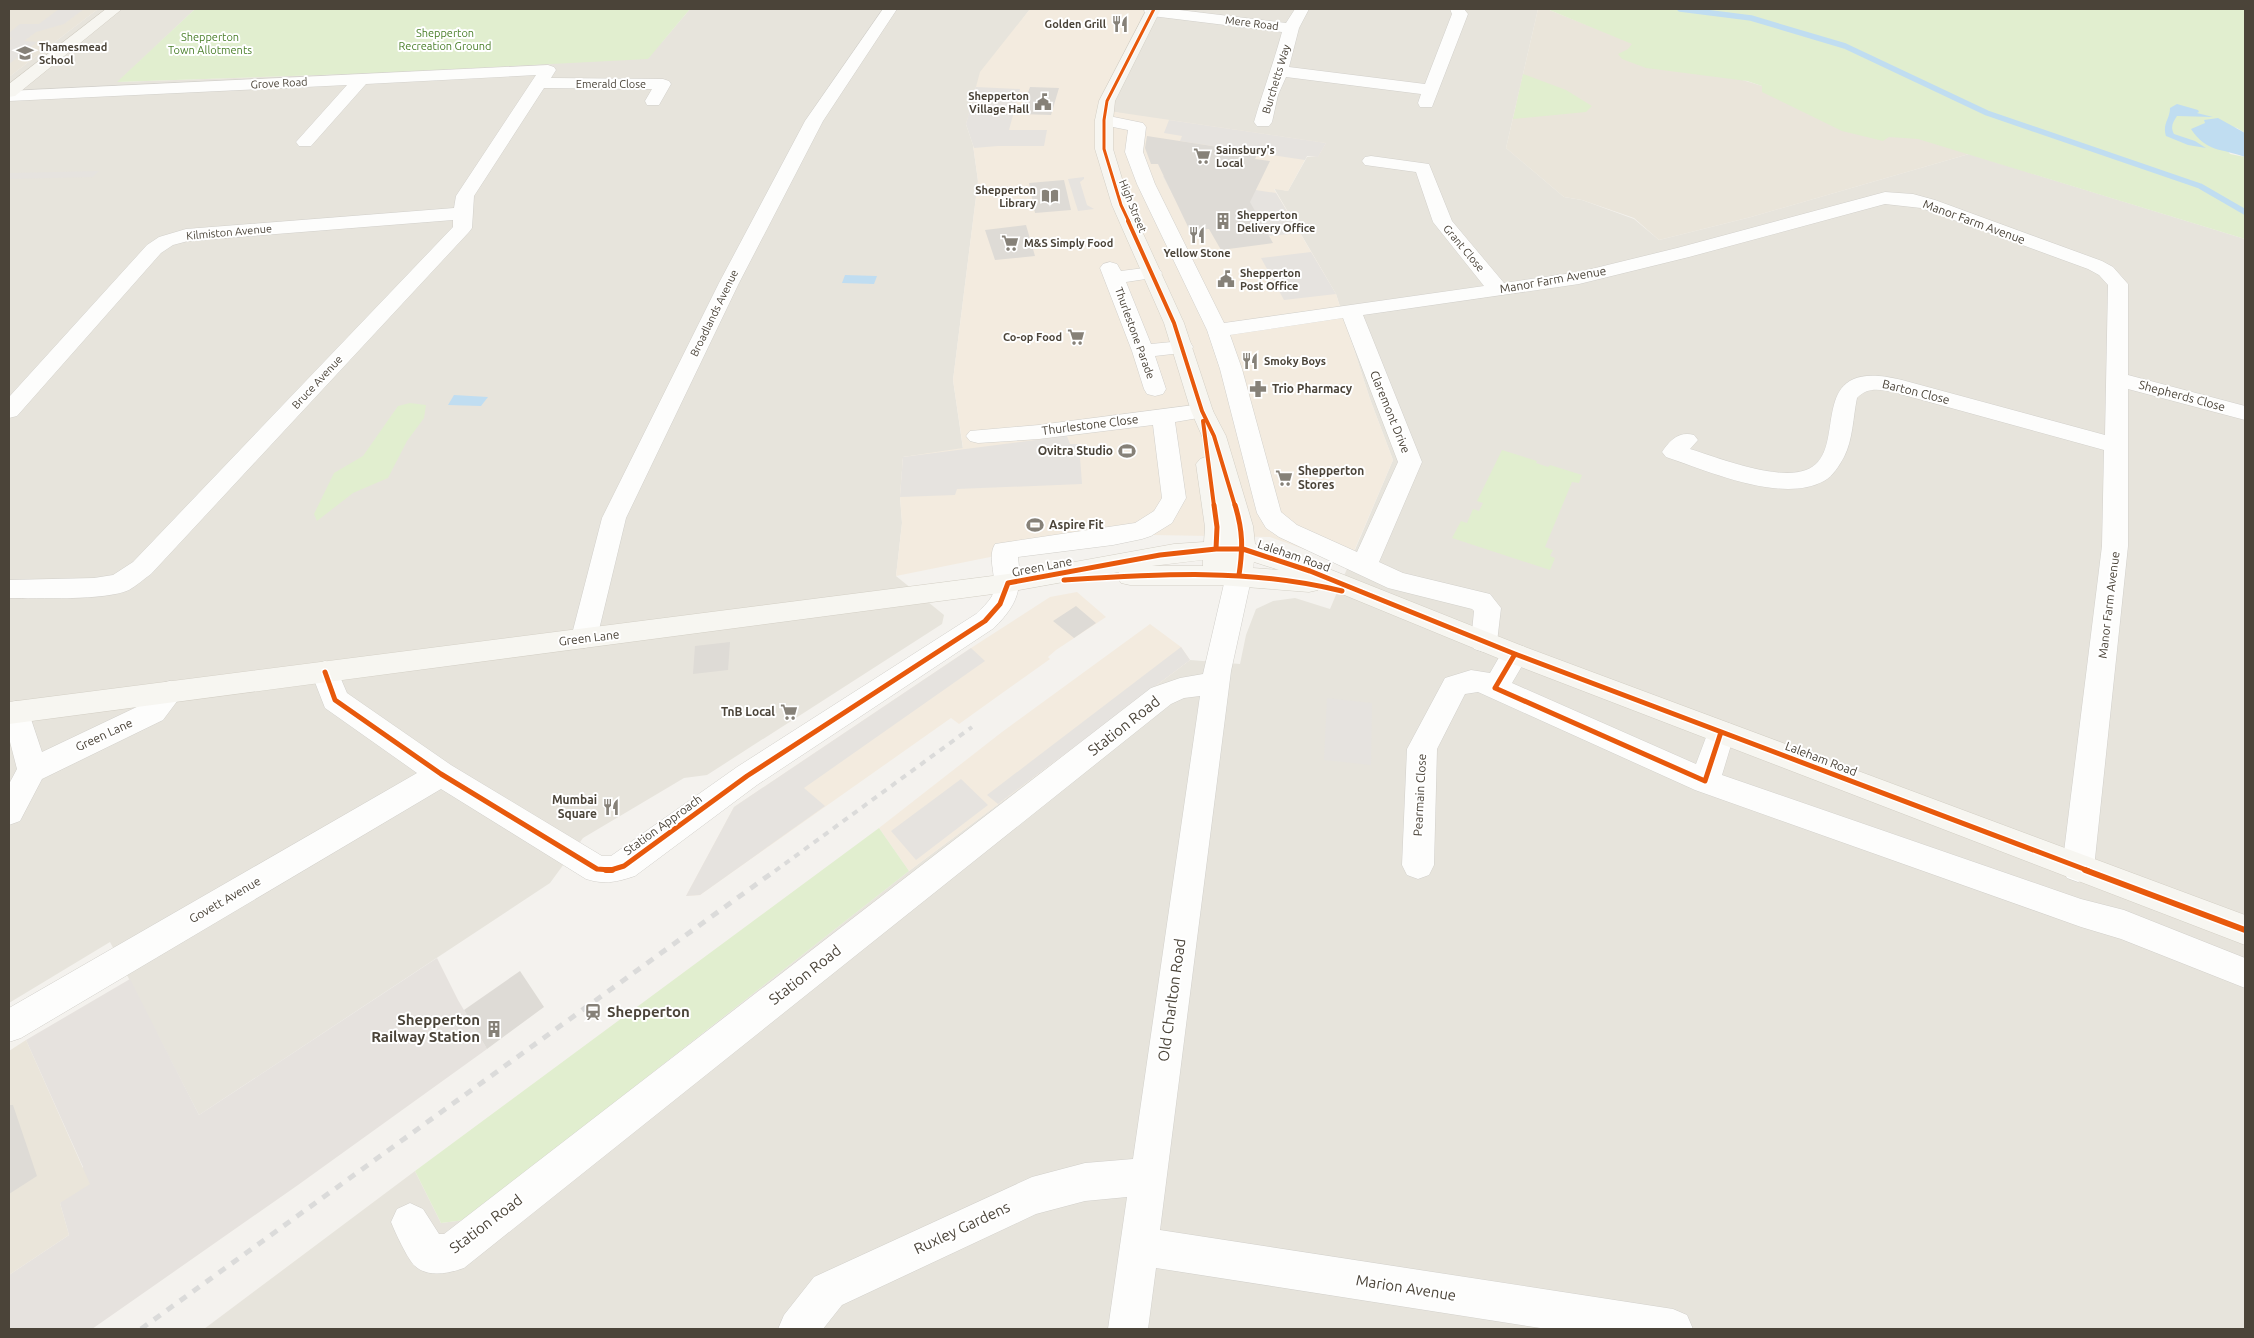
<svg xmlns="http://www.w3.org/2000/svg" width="2254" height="1338" font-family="Ubuntu,sans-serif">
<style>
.residential{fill:#e7e4dc}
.commercial{fill:#f3ebdf}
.industrial{fill:#e6e2de}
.education{fill:#eae5da}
.green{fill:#e1eecf}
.parking{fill:#e6e3df}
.water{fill:#c0ddf1}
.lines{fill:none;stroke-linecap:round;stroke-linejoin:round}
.stream{stroke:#c0ddf1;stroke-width:5.5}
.building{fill:#dedbd6}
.street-casing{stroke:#d2d0cb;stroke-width:1}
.secondary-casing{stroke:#d3cfc5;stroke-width:1}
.street{fill:#fdfdfc;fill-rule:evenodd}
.secondary{fill:#f7f6f1;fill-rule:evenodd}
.rail-far1{stroke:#dbdbda;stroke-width:4;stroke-dasharray:6 6;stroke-linecap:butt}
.rail{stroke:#dbdbda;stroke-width:5;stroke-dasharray:8 8;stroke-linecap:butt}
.cycleway-far3-casing{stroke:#fff;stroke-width:5}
.cycleway-far2-casing{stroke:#fff;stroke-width:6}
.cycleway-far1-casing{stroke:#fff;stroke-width:8}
.cycleway-casing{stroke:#fff;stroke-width:9}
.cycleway-far3{stroke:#e8590c;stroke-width:3}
.cycleway-far2{stroke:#e8590c;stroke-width:4}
.cycleway-far1{stroke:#e8590c;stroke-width:5}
.cycleway{stroke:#e8590c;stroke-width:6}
.labels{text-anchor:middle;stroke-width:4;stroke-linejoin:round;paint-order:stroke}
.far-street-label{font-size:11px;fill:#4b4439;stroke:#fff}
.far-poi-label{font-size:11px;font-weight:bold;fill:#4b4439;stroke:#fff;text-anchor:start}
.far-park-label{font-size:11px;fill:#4a7f2a;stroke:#fff}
.street-label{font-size:12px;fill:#4b4439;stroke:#fff}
.poi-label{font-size:12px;font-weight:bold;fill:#4b4439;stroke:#fff;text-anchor:start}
.near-street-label{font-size:15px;fill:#4b4439;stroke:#fff}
.near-poi-label{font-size:15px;font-weight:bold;fill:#4b4439;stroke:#fff;text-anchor:start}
</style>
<rect width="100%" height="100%" fill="#f4f2ee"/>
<path class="residential" d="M98,9H195L118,82L381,73L542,64L662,42L690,9H1030L1015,29L966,124L973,145L978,181L953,380L963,449L903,457L900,497L902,523L896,576L944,615L942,624L707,775L684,778L583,838L550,883L199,1115L110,942L9,1003V77Z
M1154,9H1538L1506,148L1564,197L1582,200L1634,219L1659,240L1751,217L1969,154L2245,239V1329H204L415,1171L441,1223L465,1220L909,871L1190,660L1240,664L1246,635L1256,609L1273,601L1295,598L1330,609L1393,460L1370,399L1336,294L1274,188L1288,191L1307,157H1318L1106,110L1115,84Z"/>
<path class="commercial" d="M1030,9H1150L1102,110L1326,143L1318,157L1307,156L1288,191L1274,189L1336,294L1370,399L1393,460L1348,565L1270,537L1152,535L1015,552L896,576L902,523L900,497L903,457L963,448L953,380L978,181L973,145L966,124L980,72Z
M1077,592L1106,617L1056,650L1048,657L1050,659L959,724L951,718L700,895L686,896L734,807L971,648L1050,597Z
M1150,624L1181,647L1190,660L909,871L879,828L1002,732Z"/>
<path class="industrial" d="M437,958L458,1000L487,1049L298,1185L92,1329H9V1275L69,1235L60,1203L83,1167L26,1040L130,979L199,1115Z"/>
<path class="education" d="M9,9H98L9,77Z
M1538,9H1547L1662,55L1762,86L1969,154L1751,217L1659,240L1634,218L1582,200L1564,197L1506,148Z
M26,1040L90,1184L60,1203L69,1235L9,1275V1051Z"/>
<path class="green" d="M195,9H690L648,59L381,73L117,82Z
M1547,9H2245V133L2237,128L2204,120L2230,154L2245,157V239L1918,139L1889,137L1883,141L1842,131L1762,92V86L1747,81L1646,68L1622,59L1618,54L1628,49L1632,44Z
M1523,74L1566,90L1592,106L1586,112L1513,119Z
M410,403L426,405L424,418L407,441L388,478L353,493L317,521L314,514L334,473L363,456L398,406Z
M1502,450L1537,461L1536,463L1548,467L1550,465L1582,475L1579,483L1572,482L1545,547L1553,550L1550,556L1555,558L1550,570L1452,538L1461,521L1467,523L1473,509L1479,511L1483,503L1477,501Z
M879,828L909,871L465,1220L441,1223L415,1171Z"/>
<path class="parking" d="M59,9H84L64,24L36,32L24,41L37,42L9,64V41L12,38L9,37V33L20,24H39Z
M976,87L1020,89L1009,130H1047L1044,146H998L974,148L966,124Z
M1169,120L1326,143L1318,157L1307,156L1305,160L1180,141L1182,136L1164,133Z
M99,171L93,177L9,179V173Z
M1163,176L1276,193L1300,233L1269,236L1208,194L1174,197Z
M1084,177V179L1080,182L1087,205L1094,209L1078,211L1068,179Z
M1311,252L1336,294L1284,300L1261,258Z
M1067,436L1070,444H1079L1082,484L957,489L955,495L900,497L903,457Z
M1181,647L1190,660L998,804L987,795Z
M971,648L985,661L804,788L825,806L700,895L686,896L734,807Z
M1327,698L1372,703L1371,765L1324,760Z
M961,779L988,805L916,860L891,831Z"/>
<path class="water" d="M2177,104L2198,110L2199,112L2197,113L2213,117L2177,116C2173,122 2170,127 2174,134L2195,141L2206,148L2188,145L2166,136C2162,124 2170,119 2170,108Z
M2218,118L2245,133V157C2222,148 2207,153 2191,129L2205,123L2204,120Z
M845,275L877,276L874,284L842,283Z
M454,395L488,397L481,406L448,405Z"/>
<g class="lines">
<path class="stream" d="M1680,9L1751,18L1845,46L1987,113L2200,186L2245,212"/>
</g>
<path class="building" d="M1030,87L1059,88L1051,115L1020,114Z
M1147,136L1258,153L1255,159L1270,161L1250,202L1273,243L1221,250L1209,229L1190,231L1158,164H1151L1145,148Z
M1064,180L1071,210L1035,213L1029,183Z
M1026,225L1035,256L995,260L985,230Z
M1076,606L1096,623L1074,638L1053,621Z
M730,642L728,670L693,674L695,646Z
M520,971L544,1007L487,1049L464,1010Z
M9,1105H13L37,1176L9,1194Z"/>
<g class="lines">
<g class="street-casing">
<path id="street" d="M883,9H897L823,121L739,283L626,518L597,638L594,645L584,648L574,645L571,638L602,518L719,283L805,121Z
M1146,9H1171L1286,23L1295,9H1309L1299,28L1289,67L1425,84L1452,14L1450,9H1464L1468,14L1432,107H1420L1418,103L1421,94L1286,77L1278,95L1272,122L1269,126H1257L1254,122C1263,91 1274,62 1282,32L1152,16L1147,14L1144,11Z
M548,65L554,67L556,70L551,78L663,79L669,81L671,84L659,105H647L645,101L652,89L544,88L474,196L472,228L469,232L151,574C144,579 136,586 129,590C104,601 38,598 9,598V580L94,578L113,575L133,562L453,227V220L188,241L173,245L161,253L17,416L9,418V397L147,245L159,237L186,229L454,208L456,196L536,75L366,84L311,146H299L296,142L347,85L9,101V91Z
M1104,115L1143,123L1146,127L1143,152L1155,184L1224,323L1484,286L1433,222L1416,172L1365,165L1362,161L1365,157L1371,156L1429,164L1452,221L1504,283L1579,272L1677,248L1885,192L1913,194L1935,200L2102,261L2113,267L2128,284V375L2245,406V420L2128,389V546L2094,868L2089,878L2078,882L2067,878L2062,868L2102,546L2104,450L1893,392C1879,389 1867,387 1857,398C1853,417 1853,440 1844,457C1839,466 1833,476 1824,481C1782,504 1708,471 1666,457L1662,452C1670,440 1679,431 1694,435L1698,440L1690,449C1719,458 1777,481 1806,470C1853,453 1799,354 1902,380L2105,435L2108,285L2099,275L2088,269L1921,208L1885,204L1689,257L1579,284L1363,315L1422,462L1379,562L1403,573L1490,594L1501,608L1497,642L1494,649L1484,652L1474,649L1471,642L1474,611L1472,609L1388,588L1279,537L1266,528L1257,513L1220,369L1207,330L1137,184L1125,152L1128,130L1098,124L1095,120L1098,116ZM1343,318L1398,462L1357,552L1297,525L1281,512L1242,369L1230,335Z
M1110,262L1117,264L1121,271L1152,267L1159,269L1162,273L1159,277L1126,282L1151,344L1182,341L1190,342L1193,347L1190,352L1155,356L1166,389L1163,394L1155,396L1147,394L1144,389L1132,351L1100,268L1103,264Z
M1202,404L1210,406L1213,411L1210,416L1175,422L1186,498L1172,523L1151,536L1142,539L1113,545L1018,557C1022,590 1018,604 994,628L757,785L635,876C617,882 605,885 586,879L441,789L21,1038L9,1042V1008L417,773L325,708L311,672L315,665L325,661L335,665L347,693L451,765L602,856H611L737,767L976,614C981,609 988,603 992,596C999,579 986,559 995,544L1135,523L1154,511L1162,498L1153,425L1039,439L978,443L970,441L966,436L970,431L1039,425Z
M1239,566L1248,568L1252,575L1231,671L1160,1230L1673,1309L1687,1315L1693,1329H1547L1156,1268L1148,1329H1108L1127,1197L1085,1201L1036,1214L842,1305L823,1329H778L784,1315L814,1277L1032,1177L1085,1163L1133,1159L1200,696L1184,698L1171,704L464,1268C450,1273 428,1278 415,1266C408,1260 395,1232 391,1222L397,1209L410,1203L423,1209L439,1234H444L1151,688L1180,678L1203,674L1226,575L1230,568Z
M1515,644L1525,647L1529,654L1512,683L1696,764L1711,724L1721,721L1731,724L1735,732L1722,775L2081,899L2124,910L2245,958V988L2121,939L2081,927L1695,790L1478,692L1465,694L1437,749L1434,865L1429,875L1418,879L1407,875L1402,865L1407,749L1445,678L1471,670L1490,673L1505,647Z
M170,681L180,684L184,692L163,720L42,779L20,821L9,825V784L17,769L9,738V703L16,701L26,704L42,752L143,704L160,684Z"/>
</g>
<g class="secondary-casing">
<path id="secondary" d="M106,9H122L15,96L9,97V84Z
M1147,9H1161L1115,101L1113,120V149L1130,205L1184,323L1213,411L1226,436L1253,526L1255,544L1319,565L1525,647L2245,915V945L1505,661L1320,585L1318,590L1309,592L1220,585H1130L1121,583L1117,576L1119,572L1008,592L9,724V702L1008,574L1174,544L1204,542L1205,527L1196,464L1200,459L1208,456L1202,436L1191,411L1164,323L1112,205L1095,149V120L1099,101ZM1203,560V566H1152ZM1254,562L1279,570L1253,568Z"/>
</g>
<use href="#street" class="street"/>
<use href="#secondary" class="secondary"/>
<path class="rail-far1" d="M775,871L972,727"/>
<path class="rail" d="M141,1329L776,870"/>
<g class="cycleway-far3-casing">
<path id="cycleway-far3" d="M1129,222L1121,205L1104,149V120L1107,101L1154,9"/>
</g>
<g class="cycleway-far2-casing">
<path id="cycleway-far2" d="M1128,221L1174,323L1202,411L1214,436L1235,506
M1203,421L1214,506"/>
</g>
<g class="cycleway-far1-casing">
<path id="cycleway-far1" d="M1214,505L1217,527L1216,549
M1235,505C1243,531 1243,548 1239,575
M1064,580C1159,574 1248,568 1342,591
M1008,583L1160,555L1216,549H1243L1310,571L1515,654L2089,871
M1515,654L1495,688L1705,781L1721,732
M325,672L335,700L441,774L597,869L611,870L624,866L747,776L985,621L1000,604L1008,583"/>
</g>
<g class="cycleway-casing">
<path id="cycleway" d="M606,870H612
M2085,870L2245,930"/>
</g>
<use href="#cycleway-far3" class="cycleway-far3"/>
<use href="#cycleway-far2" class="cycleway-far2"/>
<use href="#cycleway-far1" class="cycleway-far1"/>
<use href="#cycleway" class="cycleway"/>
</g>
<defs>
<g id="restaurant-bare" transform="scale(1.35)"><path d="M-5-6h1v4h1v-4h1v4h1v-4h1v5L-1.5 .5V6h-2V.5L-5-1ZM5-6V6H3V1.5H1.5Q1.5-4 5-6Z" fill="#868178" stroke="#fff" stroke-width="2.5" paint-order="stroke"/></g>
<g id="school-bare" transform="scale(1.35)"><path d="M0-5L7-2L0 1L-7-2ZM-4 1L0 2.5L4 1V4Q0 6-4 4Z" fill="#868178" stroke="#fff" stroke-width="2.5" paint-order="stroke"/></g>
<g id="civic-bare" transform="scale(1.35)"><path d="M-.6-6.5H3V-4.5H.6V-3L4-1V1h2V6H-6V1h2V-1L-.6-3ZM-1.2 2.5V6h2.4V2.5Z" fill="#868178" stroke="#fff" stroke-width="2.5" paint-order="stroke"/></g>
<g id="supermarket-bare" transform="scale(1.35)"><path d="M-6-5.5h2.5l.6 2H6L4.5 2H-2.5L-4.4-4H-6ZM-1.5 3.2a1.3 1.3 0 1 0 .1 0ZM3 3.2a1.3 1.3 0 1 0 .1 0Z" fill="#868178" stroke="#fff" stroke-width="2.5" paint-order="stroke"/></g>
<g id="library-bare" transform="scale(1.35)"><path d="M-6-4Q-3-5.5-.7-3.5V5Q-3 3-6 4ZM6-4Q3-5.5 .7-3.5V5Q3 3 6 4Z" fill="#868178" stroke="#fff" stroke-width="2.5" paint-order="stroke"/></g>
<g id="building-bare" transform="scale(1.35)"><path d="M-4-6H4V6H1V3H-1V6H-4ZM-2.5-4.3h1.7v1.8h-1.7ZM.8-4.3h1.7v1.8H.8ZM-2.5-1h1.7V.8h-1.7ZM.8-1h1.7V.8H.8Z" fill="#868178" stroke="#fff" stroke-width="2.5" paint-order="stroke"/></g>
<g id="pharmacy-bare" transform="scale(1.35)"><path d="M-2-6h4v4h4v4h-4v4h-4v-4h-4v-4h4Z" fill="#868178" stroke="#fff" stroke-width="2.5" paint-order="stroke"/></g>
<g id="stadium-bare" transform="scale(1.35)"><path d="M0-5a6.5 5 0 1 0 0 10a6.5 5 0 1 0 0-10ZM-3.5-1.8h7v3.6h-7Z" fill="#868178" stroke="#fff" stroke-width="2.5" paint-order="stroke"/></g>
<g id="station-bare" transform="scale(1.35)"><path d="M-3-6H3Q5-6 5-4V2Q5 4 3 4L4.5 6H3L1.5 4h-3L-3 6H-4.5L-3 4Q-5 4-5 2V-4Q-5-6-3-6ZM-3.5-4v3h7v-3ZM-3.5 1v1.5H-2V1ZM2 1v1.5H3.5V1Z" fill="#868178" stroke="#fff" stroke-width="2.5" paint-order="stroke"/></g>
</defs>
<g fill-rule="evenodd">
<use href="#restaurant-bare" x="1120" y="24"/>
<use href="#school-bare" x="25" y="53"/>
<use href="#civic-bare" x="1043" y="102"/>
<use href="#supermarket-bare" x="1202" y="156"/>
<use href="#library-bare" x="1050" y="196"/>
<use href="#building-bare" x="1223" y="221"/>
<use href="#restaurant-bare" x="1197" y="235"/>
<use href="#supermarket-bare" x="1010" y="243"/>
<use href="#civic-bare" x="1226" y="279"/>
<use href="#supermarket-bare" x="1076" y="337"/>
<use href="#restaurant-bare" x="1250" y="361"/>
<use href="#pharmacy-bare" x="1258" y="389"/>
<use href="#stadium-bare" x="1127" y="451"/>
<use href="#supermarket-bare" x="1284" y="478"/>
<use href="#stadium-bare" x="1035" y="525"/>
<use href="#supermarket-bare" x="789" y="712"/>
<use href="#restaurant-bare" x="611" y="807"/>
<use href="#station-bare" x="593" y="1012"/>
<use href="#building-bare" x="494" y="1029"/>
</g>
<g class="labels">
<g class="far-street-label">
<text transform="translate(1252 23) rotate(7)" y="4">Mere Road</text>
<text transform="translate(1276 79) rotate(-73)" y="4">Burchetts Way</text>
<text transform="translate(279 83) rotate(-3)" y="4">Grove Road</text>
<text x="611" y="88">Emerald Close</text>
<text transform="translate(1133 206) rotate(68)" y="4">High Street</text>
<text transform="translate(229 232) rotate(-5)" y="4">Kilmiston Avenue</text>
<text transform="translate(1464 248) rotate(50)" y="4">Grant Close</text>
<text transform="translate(714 313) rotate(-64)" y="4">Broadlands Avenue</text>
<text transform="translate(1135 333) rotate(70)" y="4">Thurlestone Parade</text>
<text transform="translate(317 382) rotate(-47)" y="4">Bruce Avenue</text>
</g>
<g class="far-poi-label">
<text x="1106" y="28" text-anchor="end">Golden Grill</text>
<text x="39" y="51">Thamesmead<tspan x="39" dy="13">School</tspan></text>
<text x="1029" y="100" text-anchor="end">Shepperton<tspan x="1029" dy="13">Village Hall</tspan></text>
<text x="1216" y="154">Sainsbury's<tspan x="1216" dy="13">Local</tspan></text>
<text x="1036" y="194" text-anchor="end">Shepperton<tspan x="1036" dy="13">Library</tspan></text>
<text x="1237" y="219">Shepperton<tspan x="1237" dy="13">Delivery Office</tspan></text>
<text x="1024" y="247">M&amp;S Simply Food</text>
<text x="1197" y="257" text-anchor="middle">Yellow Stone</text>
<text x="1240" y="277">Shepperton<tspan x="1240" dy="13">Post Office</tspan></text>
<text x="1062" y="341" text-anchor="end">Co-op Food</text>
<text x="1264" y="365">Smoky Boys</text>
</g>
<g class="far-park-label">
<text x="445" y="37">Shepperton<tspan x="445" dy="13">Recreation Ground</tspan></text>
<text x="210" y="41">Shepperton<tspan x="210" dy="13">Town Allotments</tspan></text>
</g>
<g class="street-label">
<text transform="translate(1974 222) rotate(20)" y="4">Manor Farm Avenue</text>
<text transform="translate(1553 280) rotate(-10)" y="4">Manor Farm Avenue</text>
<text transform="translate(1916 392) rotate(14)" y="4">Barton Close</text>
<text transform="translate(2182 396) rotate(15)" y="4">Shepherds Close</text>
<text transform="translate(1390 412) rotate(68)" y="4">Claremont Drive</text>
<text transform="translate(1090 425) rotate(-7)" y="4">Thurlestone Close</text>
<text transform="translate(1294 556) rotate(19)" y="4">Laleham Road</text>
<text transform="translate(1042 567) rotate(-11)" y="4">Green Lane</text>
<text transform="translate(2109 605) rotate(-83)" y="4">Manor Farm Avenue</text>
<text transform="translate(589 638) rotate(-7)" y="4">Green Lane</text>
<text transform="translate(104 735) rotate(-25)" y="4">Green Lane</text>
<text transform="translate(1821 759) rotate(21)" y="4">Laleham Road</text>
<text transform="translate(1420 795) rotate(-87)" y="4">Pearmain Close</text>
<text transform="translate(663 825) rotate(-36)" y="4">Station Approach</text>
<text transform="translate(225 900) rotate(-30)" y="4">Govett Avenue</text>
</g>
<g class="poi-label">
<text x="1272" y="393">Trio Pharmacy</text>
<text x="1113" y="455" text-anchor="end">Ovitra Studio</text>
<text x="1298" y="475">Shepperton<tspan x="1298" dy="14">Stores</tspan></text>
<text x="1049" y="529">Aspire Fit</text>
<text x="775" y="716" text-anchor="end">TnB Local</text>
<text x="597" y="804" text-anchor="end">Mumbai<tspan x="597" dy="14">Square</tspan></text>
</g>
<g class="near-street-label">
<text transform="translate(1124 726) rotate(-38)" y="5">Station Road</text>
<text transform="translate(805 975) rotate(-38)" y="5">Station Road</text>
<text transform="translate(1172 1000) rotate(-82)" y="5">Old Charlton Road</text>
<text transform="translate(486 1224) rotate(-37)" y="5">Station Road</text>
<text transform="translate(962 1228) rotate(-25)" y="5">Ruxley Gardens</text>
<text transform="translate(1406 1288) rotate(9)" y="5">Marion Avenue</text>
</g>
<g class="near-poi-label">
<text x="607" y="1017">Shepperton</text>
<text x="480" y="1025" text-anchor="end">Shepperton<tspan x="480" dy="17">Railway Station</tspan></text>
</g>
</g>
<rect width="2254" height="1338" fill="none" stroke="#4b4439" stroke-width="20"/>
</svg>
